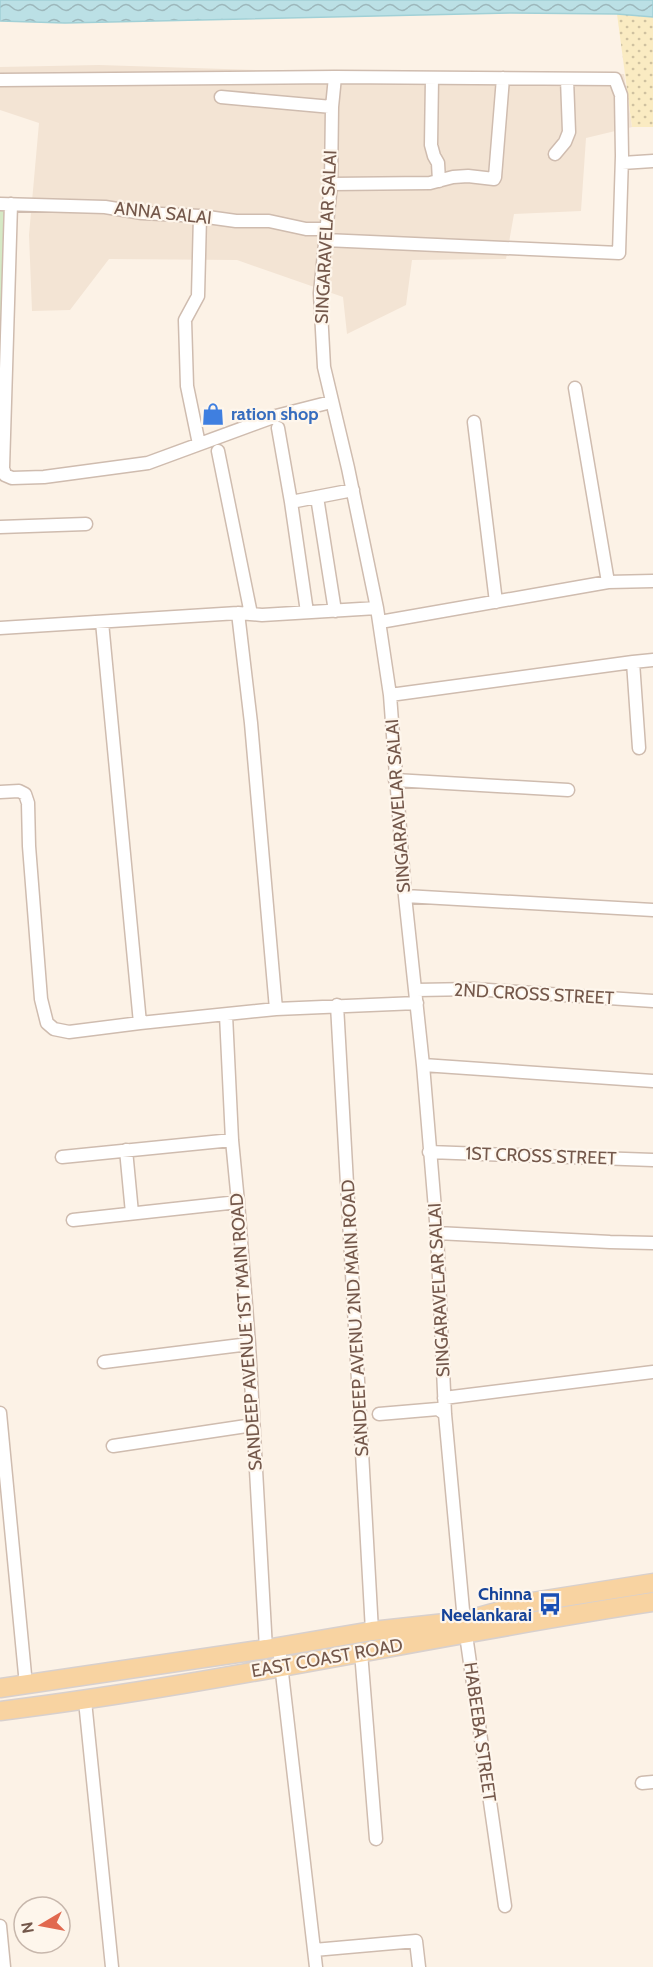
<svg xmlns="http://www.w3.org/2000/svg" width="653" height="1967" font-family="Cabin,sans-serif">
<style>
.residential{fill:#f3e4d4}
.grass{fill:#d5e9c5}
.sand{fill:url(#sand-dots)}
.water{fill:url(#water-waves);stroke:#a1d0d6;stroke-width:1.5}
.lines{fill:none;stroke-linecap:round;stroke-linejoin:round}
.minor-casing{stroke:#cfbcaf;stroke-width:15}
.primary-casing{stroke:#d8d0cd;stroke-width:21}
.minor{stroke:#fff;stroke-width:12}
.primary{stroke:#f8d3a1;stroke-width:18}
.labels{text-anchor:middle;stroke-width:4.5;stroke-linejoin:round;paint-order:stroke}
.street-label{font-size:18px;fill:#74584b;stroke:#fef6ec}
.shop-label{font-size:18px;font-weight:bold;fill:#366cbe;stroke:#fef6ec;text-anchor:start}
.transit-label{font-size:18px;font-weight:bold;fill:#164399;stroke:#fef6ec;text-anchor:end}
</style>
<defs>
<pattern id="sand-dots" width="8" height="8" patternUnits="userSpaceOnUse" patternTransform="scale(1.5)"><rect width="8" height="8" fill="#faebc2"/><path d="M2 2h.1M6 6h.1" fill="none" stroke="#cfc1a0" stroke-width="1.8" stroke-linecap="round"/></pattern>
<pattern id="water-waves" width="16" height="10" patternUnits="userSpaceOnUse" patternTransform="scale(1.5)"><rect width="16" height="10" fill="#bbe0e5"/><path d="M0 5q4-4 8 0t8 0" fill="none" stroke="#9db8bc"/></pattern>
</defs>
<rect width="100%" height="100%" fill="#fcf2e6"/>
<path class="residential" d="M99,65L351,73L624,74L632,127L586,138L581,211L514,214L506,259L412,260L406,305L347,334L343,297L237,260L109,259L70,310L32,311L29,235L39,123L0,110V67Z"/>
<path class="grass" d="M0,208H4L3,353H0Z"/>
<path class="sand" d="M617,14L653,17V127H632Z"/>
<path class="water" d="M0,0H653V17L617,14L511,13L65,23L0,21Z"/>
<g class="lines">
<g class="minor-casing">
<path id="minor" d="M432,78L431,145L434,156L438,163L439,181
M0,80L335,77
M221,97L332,107L331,184L320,293L324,367L348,468L377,608L390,695L405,896L423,1065L437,1233L445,1414L464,1621L505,1906
M555,154L565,142L569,132L567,79
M622,163L653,161
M331,184L430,183L453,177L468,176L494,179L495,177L503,78
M0,204L105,207L142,213L200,216L236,221H269L306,229H326
M11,204L3,468L5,475L12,478L44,477L148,463L276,416L331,402
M325,240L619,253L622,156L621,95L615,79L335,77L332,107
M575,388L608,582
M474,422L496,602
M278,428L291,502L353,490
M199,444L187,386L185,320L198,296L200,216
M218,451L251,614
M317,497L335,611
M291,502L307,612
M0,527L86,524
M238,613L251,723L276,1009
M102,622L140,1023
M380,622L608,582L653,581
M0,628L238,613L262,615L377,608
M633,662L653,660
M390,695L633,662L639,748
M395,780L568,790
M0,792L19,791L25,794L28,803L29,846L41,999L47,1023L54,1029L69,1032L140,1023L276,1009L417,1003
M405,896L653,910
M416,990L474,989L653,1001
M337,1005L372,1631
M226,1015L232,1140L238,1202L249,1344L266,1649
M423,1065L653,1081
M126,1150L132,1213
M429,1152L653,1160
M62,1157L232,1140
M73,1220L238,1202
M437,1233L610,1242L653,1243
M104,1362L249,1344
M444,1398L653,1372
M0,1413L26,1685
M379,1414L438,1409L445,1414
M113,1446L253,1425
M279,1647L316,1967
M361,1652L376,1839
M85,1701L112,1967
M642,1783L653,1782
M0,1926L4,1967
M314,1950L416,1941L419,1967"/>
</g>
<g class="primary-casing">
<path id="primary" d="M0,1688L266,1649L372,1631L464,1621L532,1602L653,1583
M0,1711C219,1684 435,1635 653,1602"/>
</g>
<use href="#minor" class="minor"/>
<use href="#primary" class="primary"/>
</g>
<defs>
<g id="shop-bare" transform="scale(1.8)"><path d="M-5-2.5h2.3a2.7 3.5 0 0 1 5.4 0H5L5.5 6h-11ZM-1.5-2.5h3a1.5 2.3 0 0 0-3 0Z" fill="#3f7fe0" stroke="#fef6ec" stroke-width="2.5" paint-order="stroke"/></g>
<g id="bus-bare" transform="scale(1.8)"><path d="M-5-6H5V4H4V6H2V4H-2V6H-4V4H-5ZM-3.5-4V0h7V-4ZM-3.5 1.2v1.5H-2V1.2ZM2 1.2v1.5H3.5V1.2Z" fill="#1a4fb4" stroke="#fef6ec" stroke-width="2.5" paint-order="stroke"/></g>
</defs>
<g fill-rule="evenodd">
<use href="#shop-bare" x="213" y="414"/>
<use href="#bus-bare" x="550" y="1604"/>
</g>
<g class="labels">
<g class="street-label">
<text transform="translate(163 213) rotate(6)" y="6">ANNA SALAI</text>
<text transform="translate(326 237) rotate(-87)" y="6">SINGARAVELAR SALAI</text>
<text transform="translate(398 806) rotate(-94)" y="6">SINGARAVELAR SALAI</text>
<text transform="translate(534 994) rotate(3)" y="6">2ND CROSS STREET</text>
<text transform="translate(541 1156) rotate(2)" y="6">1ST CROSS STREET</text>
<text transform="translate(439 1290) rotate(-93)" y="6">SINGARAVELAR SALAI</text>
<text transform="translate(355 1318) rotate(-93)" y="6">SANDEEP AVENU 2ND MAIN ROAD</text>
<text transform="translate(246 1332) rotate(-94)" y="6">SANDEEP AVENUE 1ST MAIN ROAD</text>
<text transform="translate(327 1658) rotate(-10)" y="6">EAST COAST ROAD</text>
<text transform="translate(480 1732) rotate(82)" y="6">HABEEBA STREET</text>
</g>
<g class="shop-label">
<text x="231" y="420">ration shop</text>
</g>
<g class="transit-label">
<text x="532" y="1600">Chinna<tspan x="532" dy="21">Neelankarai</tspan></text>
</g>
</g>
<g transform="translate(42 1925) rotate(260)"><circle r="28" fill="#fef6ec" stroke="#c7b7ac" stroke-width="1.5"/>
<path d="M0-4.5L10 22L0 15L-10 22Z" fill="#e1694f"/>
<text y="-9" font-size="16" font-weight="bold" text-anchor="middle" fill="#74584b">N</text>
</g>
</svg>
